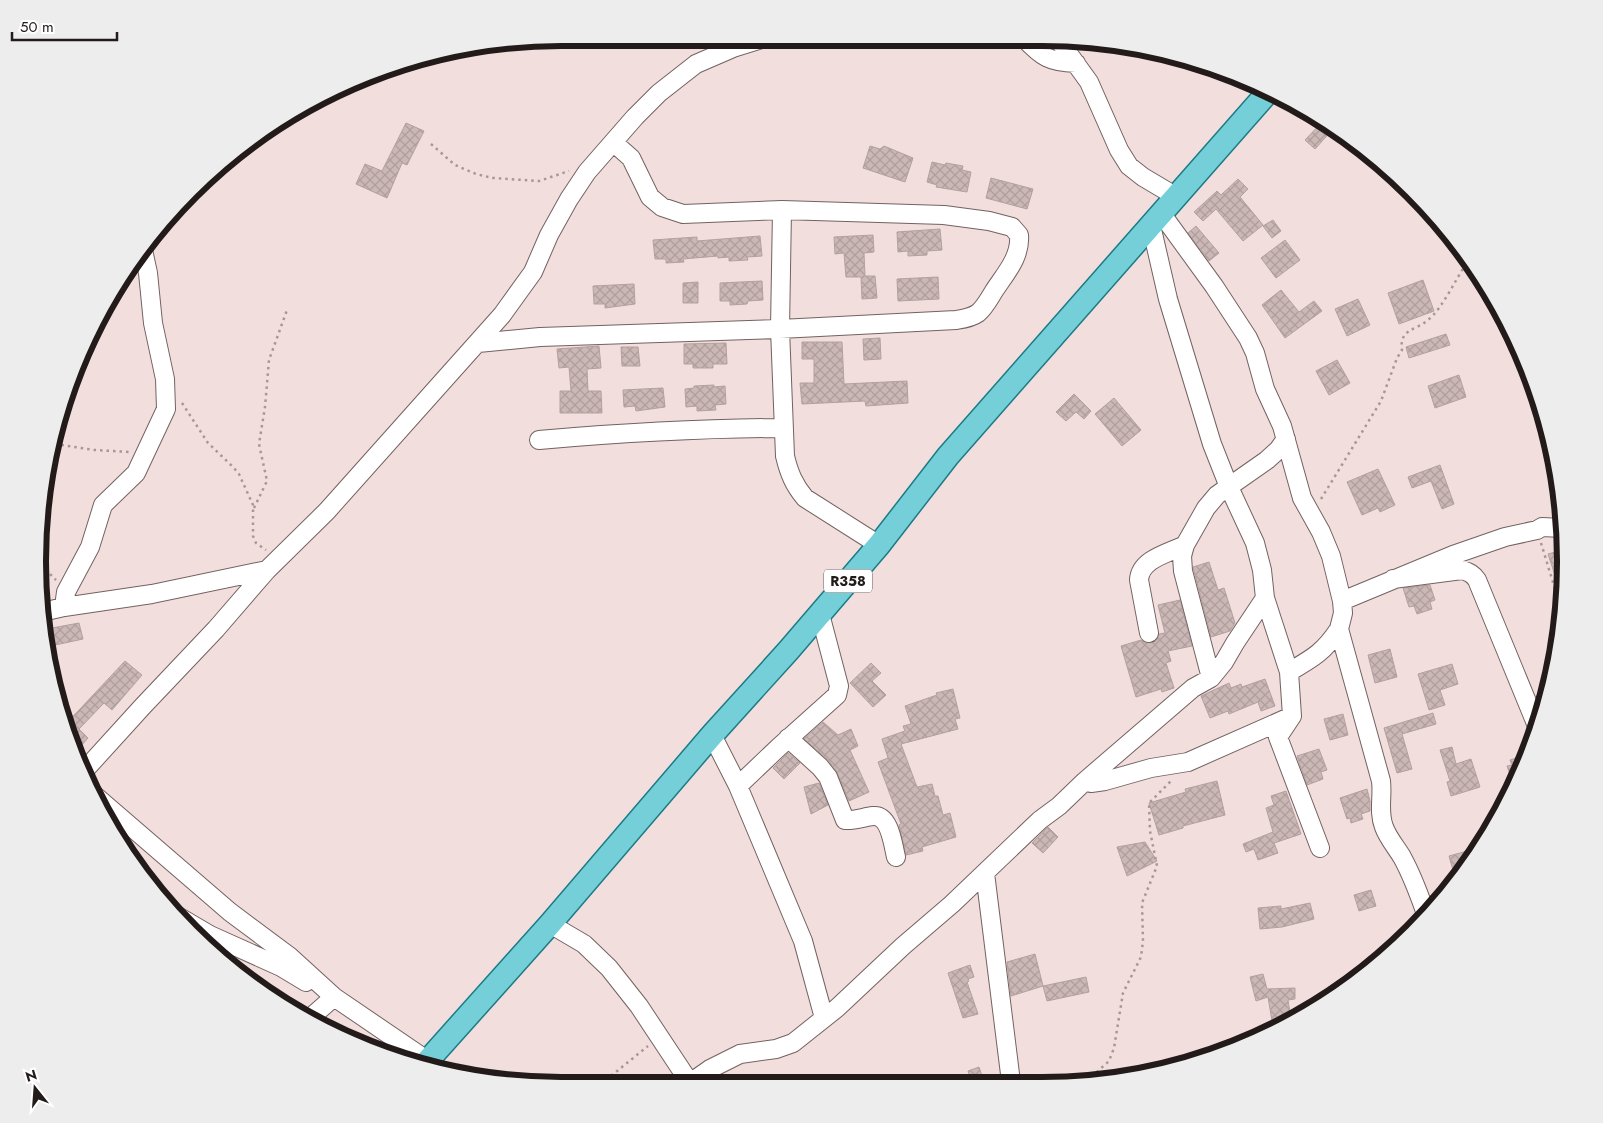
<svg xmlns="http://www.w3.org/2000/svg" width="1603" height="1123" font-family="Jost,sans-serif">
<style>
.building{fill:url(#building-cross-hatch);stroke:#b3a09f}
.lines{fill:none;stroke-linecap:round;stroke-linejoin:round}
.minor-casing{stroke:#736261;stroke-width:20}
.major-casing{stroke:#1b7b85;stroke-width:25}
.path{stroke:#a79796;stroke-width:2.5;stroke-dasharray:2.5 4;stroke-linecap:butt}
.minor{stroke:#fff;stroke-width:18}
.major{stroke:#74cfd8;stroke-width:22}
.labels{text-anchor:middle;stroke-width:4;stroke-linejoin:round;paint-order:stroke}
.shield{fill:#fff;stroke:#645f5f;stroke-width:1}
.shield-label{font-size:14px;font-weight:bold;fill:#221b1a}
.rim{fill:none;stroke:#221b1a;stroke-width:6}
</style>
<defs>
<pattern id="building-cross-hatch" width="8" height="8" patternUnits="userSpaceOnUse" patternTransform="scale(1.25)"><rect width="8" height="8" fill="#cbb8b6"/><path d="M0 0l8 8M0 8l8-8" fill="none" stroke="#ae9e9c"/></pattern>
</defs>
<rect width="100%" height="100%" fill="#f2dedd"/>
<path class="building" d="M1323,121L1334,128L1315,149L1305,140Z
M406,123L424,131L407,165L402,163L387,198L356,184L365,164L382,171Z
M870,146L880,149L884,146L913,158L905,182L863,168Z
M932,162L945,165L946,163L963,166L962,170L971,172L967,192L936,187L937,185L927,182Z
M991,178L1033,189L1027,209L986,198Z
M1238,179L1248,189L1240,197L1263,225L1243,241L1216,209L1203,221L1194,212L1217,191L1221,195Z
M1273,220L1281,231L1272,238L1263,226Z
M1196,226L1219,253L1209,261L1188,233Z
M940,229L942,250L927,251V255L908,256V251L898,252L897,232Z
M873,235L874,252L864,253L865,276H875L877,298L862,299L861,277H846L844,253L835,254L834,237Z
M760,236L762,256L747,257L748,260L729,261V257L718,258V256L683,259L684,262L666,263V259H655L653,240L697,237V241Z
M1285,240L1300,260L1276,278L1261,258Z
M938,277L939,299L898,301L897,279Z
M1423,280L1434,311L1399,324L1388,293Z
M762,281L763,300L748,301L747,304L730,305V301H720V283Z
M698,282V303H683V283Z
M634,284L635,304L605,308V304H594L593,286Z
M1281,290L1299,312L1314,301L1322,311L1285,338L1262,305Z
M1358,299L1370,325L1347,336L1335,309Z
M1446,334L1450,345L1409,358L1406,347Z
M880,338L881,359L864,360L863,339Z
M802,342H842L844,384L907,381L908,403L866,406L865,401L802,404L800,383H814V359H802Z
M726,343L727,364H713V368H693V364H684V344Z
M599,346L601,368L587,369L588,391H601L602,413H560V391H571L569,367L559,368L557,349Z
M621,347H638L640,366H622Z
M1337,360L1350,383L1329,395L1316,371Z
M1459,375L1466,397L1435,408L1428,386Z
M714,385V387L725,386L726,404L715,405L716,410L697,411V406L686,407L685,389L694,388V386Z
M663,388L665,407L636,411L635,406L624,407L623,390Z
M1074,394L1091,411L1084,419L1076,412L1066,421L1056,412Z
M1114,398L1141,430L1122,446L1095,414Z
M1440,465L1454,504L1442,509L1431,481L1412,488L1408,477Z
M1378,469L1395,505L1380,512L1378,508L1362,515L1347,482Z
M1563,550L1564,594H1561L1548,554Z
M1209,562L1218,590L1224,588L1235,623L1230,631L1211,637L1193,567Z
M1430,585L1435,600L1430,602L1432,609L1417,614L1414,606L1409,607L1403,588Z
M1180,600L1192,646L1168,651L1171,661L1166,663L1174,688L1162,692L1161,689L1136,697L1121,646L1141,640L1146,643L1156,641L1159,634L1165,633L1158,605Z
M79,623L83,639L46,647L43,635L52,633V628Z
M1390,649L1397,677L1375,683L1368,655Z
M125,661L142,675L112,710L104,703L79,729L88,738L75,753L64,726Z
M871,663L881,673L872,681L886,695L873,707L850,683Z
M1452,664L1458,684L1440,690L1445,705L1429,710L1418,674Z
M1265,679L1275,706L1261,711L1258,702L1229,714L1228,711L1210,718L1201,696L1229,683L1231,688L1241,684L1242,687Z
M953,689L960,718L955,719L958,729L901,744L917,787L932,784L935,796H938L943,815L950,813L956,837L922,847L923,851L906,855L899,825L901,824L878,762L888,758L882,739L905,731L903,726L911,724L905,706L937,695L936,693Z
M1433,713L1436,724L1402,734L1412,769L1397,773L1384,728Z
M1343,714L1348,735L1330,740L1324,719Z
M823,722L838,735L851,729L858,746L850,750L869,792L849,801L836,770L827,759L804,739Z
M1452,747L1456,764L1471,759L1480,787L1451,796L1447,782L1450,781L1440,750Z
M1319,749L1327,770L1321,772L1323,779L1307,785L1297,756Z
M788,753L800,763L784,779L773,768Z
M1526,755L1518,775L1514,786L1507,766L1512,765L1510,760Z
M1217,781L1225,815L1183,826V828L1159,835L1149,803L1186,792L1185,789Z
M819,783L828,805L811,814L804,787Z
M1367,789L1370,801V811L1361,814L1363,819L1351,823L1350,818L1347,819L1340,798Z
M1286,791L1301,834L1274,843L1278,853L1258,860L1254,849L1246,852L1243,844L1273,832L1266,808L1274,805L1271,796Z
M1048,827L1058,837L1043,853L1032,843Z
M1145,842L1157,861L1127,876L1117,847Z
M1478,848L1457,880L1456,881L1449,856Z
M1371,890L1376,906L1359,911L1354,895Z
M1310,903L1314,919L1282,927L1260,929L1258,908L1281,906V909Z
M1035,954L1043,986L1011,996L1007,962Z
M970,965L974,977L968,979L969,981L967,982L978,1014L963,1018L948,973Z
M1263,974L1267,989L1295,988V999L1288,1000L1291,1019L1281,1026L1273,1027L1268,997L1256,1001L1250,977Z
M1086,977L1089,992L1047,1001L1043,986Z
M979,1067L984,1082H972L968,1071Z"/>
<g class="lines">
<g class="minor-casing">
<path id="minor" d="M1024,38C1042,57 1049,62 1076,63
M1058,39L1089,82L1119,150L1129,166L1143,177L1175,196
M782,210L780,329L785,456C789,473 794,485 805,498L879,545
M1161,213L1214,286L1248,338L1255,353L1265,389L1282,426L1302,498L1321,532L1331,556L1342,601L1343,613L1339,629L1381,781C1383,796 1378,812 1384,827C1388,838 1396,847 1402,857C1412,875 1419,894 1426,914
M1151,225L1168,299L1212,444L1229,487L1255,543L1262,570L1265,598L1289,672L1292,716L1278,737L1320,848
M478,343L540,337L780,329L956,320C963,319 971,318 978,313C985,307 989,299 994,291C1005,274 1021,257 1019,235L1012,227L989,221L944,215L782,210L683,214L662,207L650,197L631,158L614,143
M539,440C621,433 702,428 784,428
M1393,579L1462,570C1469,572 1473,574 1477,580L1537,726
M1342,601L1453,555L1505,537L1537,530L1542,527L1562,528
M64,607L66,592L90,547L103,505L136,473L166,409L165,379L153,323L148,273L143,250
M42,612L64,607L152,594L267,570
M1149,633L1139,580C1140,559 1169,553 1185,545
M1289,672C1313,658 1324,652 1339,629
M1211,678L1183,571L1182,556L1185,545L1206,508L1217,495L1267,460L1278,450L1286,439
M712,735L738,786L803,941L824,1018
M788,738L820,767L828,777L845,820C854,821 864,817 873,816C890,814 893,845 896,857
M83,772L143,706L216,629L267,570L327,511L502,315L533,272L549,235L569,199L587,172L635,117L659,93L696,64L733,48L765,38
M1085,781L1091,783L1105,781L1151,768L1188,762L1292,716
M738,786L779,747L837,695L839,686L820,614
M92,793L230,912L289,956L334,997L428,1061
M985,873L1011,1082
M176,915L210,935L281,967L306,982
M550,924L584,944L609,968L639,1006L690,1083
M309,1019L334,997
M690,1083L710,1069L740,1054L776,1049L793,1043L837,1008L903,946L952,904L1040,820L1059,806L1085,781L1193,688L1211,678L1224,662L1235,643L1265,598"/>
</g>
<g class="major-casing">
<path id="major" d="M423,1066L550,924L712,735L788,651L879,545L948,456L1269,91"/>
</g>
<path class="path" d="M431,144L455,165L476,174L493,178L539,181L569,171
M182,403L208,443L233,467L239,474L253,505V536L256,543L266,550
M55,444L94,450L130,452
M1321,499L1381,401L1397,358L1402,350C1399,329 1415,331 1428,320C1443,308 1456,278 1468,261
M254,508L267,481L259,444L265,407L269,360L287,310
M1541,543L1562,612
M42,564L45,569L56,580
M1087,1081L1109,1061L1114,1048L1123,993L1141,957L1143,941L1142,903L1157,866L1150,831L1149,803L1171,781
M601,1084L648,1046"/>
<use href="#minor" class="minor"/>
<use href="#major" class="major"/>
</g>
<g class="labels">
<rect class="shield" x="824" y="569.5" width="48" height="23" rx="4"/>
<g class="shield-label">
<text x="848" y="586">R358</text>
</g>
</g>
<path d="M0 0H1603V1123H0ZM561 46H1042A515 515 0 0 1 1557 561V562A515 515 0 0 1 1042 1077H561A515 515 0 0 1 46 562V561A515 515 0 0 1 561 46Z" fill="#ededed" fill-rule="evenodd"/>
<path class="rim" d="M561 46H1042A515 515 0 0 1 1557 561V562A515 515 0 0 1 1042 1077H561A515 515 0 0 1 46 562V561A515 515 0 0 1 561 46Z"/>
<g transform="translate(35 1088) rotate(343)" stroke="#ffffff" stroke-width="4" paint-order="stroke">
<path d="M0-4L9 19L0 12L-9 19Z" fill="#221b1a"/>
<text y="-8" font-size="14" font-weight="bold" text-anchor="middle" fill="#221b1a">N</text>
</g>
<path d="M12 32v8h105v-8" fill="none" stroke="#221b1a" stroke-width="2.5"/>
<text x="20" y="32" font-size="15" fill="#221b1a" stroke="#ffffff" stroke-width="4" paint-order="stroke">50 m</text>
</svg>
